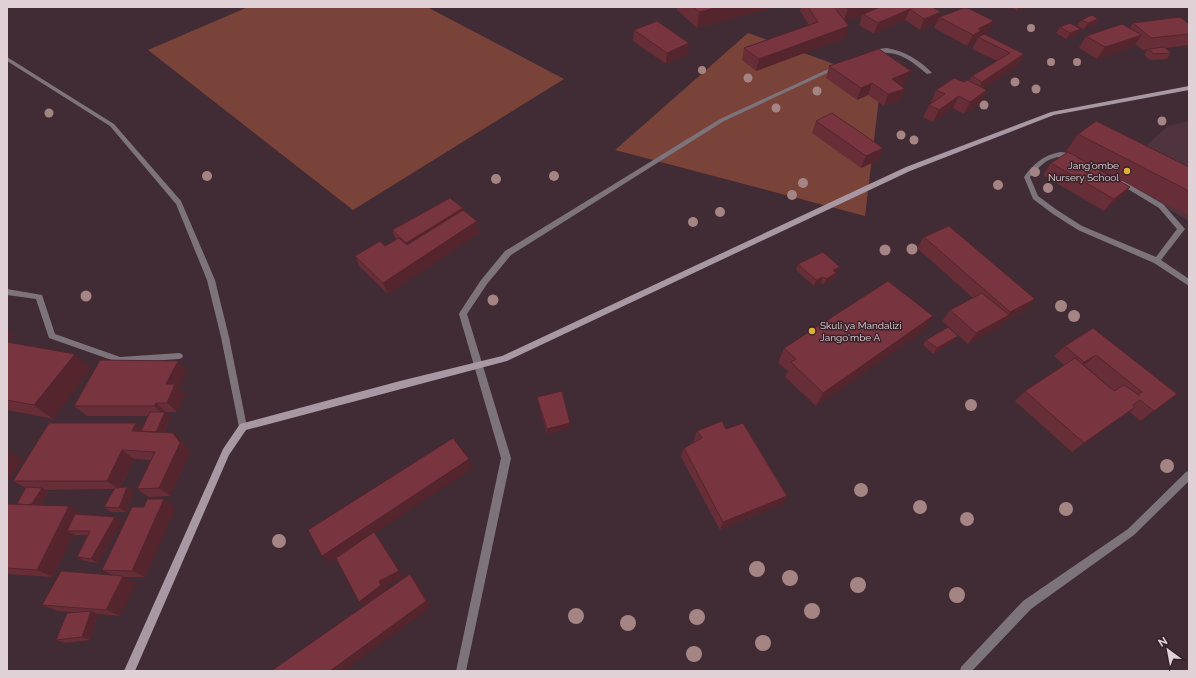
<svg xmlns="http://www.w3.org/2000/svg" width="1196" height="678" font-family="Raleway,sans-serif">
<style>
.built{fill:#4f333e}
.green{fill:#7a433a}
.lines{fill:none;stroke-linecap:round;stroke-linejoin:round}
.service{fill:#7d747b;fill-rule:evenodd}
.minor{fill:#7d747b;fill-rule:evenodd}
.tertiary{fill:#7d747b;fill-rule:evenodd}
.secondary{fill:#a798a3;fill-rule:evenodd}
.tree{fill:#a58484}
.wall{fill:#672e37;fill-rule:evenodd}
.shaded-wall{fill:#54252d}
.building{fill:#783540;stroke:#54252d}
.poi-dot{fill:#e2af34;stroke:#36222a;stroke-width:1.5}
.labels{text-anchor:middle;stroke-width:3;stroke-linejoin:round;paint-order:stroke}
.poi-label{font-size:10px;fill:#e0d1d6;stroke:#36222a;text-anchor:end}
</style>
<rect width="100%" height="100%" fill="#412b34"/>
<path class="built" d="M1189,121V221L1112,176L1168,126Z"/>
<path class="green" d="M248,7H427L564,79L353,210L148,50Z
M748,33L881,81L865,216L615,150Z"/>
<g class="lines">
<path class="service" d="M887,48C904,51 920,60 932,73L927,74C908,58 895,48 870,55L867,53L878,49Z
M835,66L840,67L724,121L511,255L487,284L467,314L511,458L466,671H456L501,458L459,314L460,312L481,280L505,251L720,119Z"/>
<path class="minor" d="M1060,152L1069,153L1077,157L1074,159C1053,153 1044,161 1030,177L1038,196L1057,210L1082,226L1156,257L1177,229L1159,208L1118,183L1121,181H1123L1163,204L1185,229L1161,260L1189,279V286L1154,263L1078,230L1053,214L1033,199L1024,177C1033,164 1044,155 1060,152Z
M7,289L42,295L55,334L120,357L179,353L182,354L183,356L182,358L179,359L120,363L49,338L36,299L7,295Z
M1189,471V481L1134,535L1031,609L972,671H960L961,667L1023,601L1128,529L1186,472Z"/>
<path class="tertiary" d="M7,57L114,124L181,201L215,280L229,337L247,427L246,430L243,431L240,430L239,427L221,337L207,280L176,204L110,126L7,61Z"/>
<path class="secondary" d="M1189,86V90L1054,115L910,171L507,361L246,430L229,455L135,671H124L223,449L240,424L400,381L502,356L906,167L1051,112Z"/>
</g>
<g class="tree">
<circle cx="1031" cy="28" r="4"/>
<circle cx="1051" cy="62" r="4"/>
<circle cx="1077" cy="62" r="4"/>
<circle cx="702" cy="70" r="4"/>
<circle cx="748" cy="78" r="4.5"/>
<circle cx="1015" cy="82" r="4.5"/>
<circle cx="1036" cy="89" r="4.5"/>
<circle cx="817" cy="91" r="4.5"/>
<circle cx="984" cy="105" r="4.5"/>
<circle cx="776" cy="108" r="4.5"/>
<circle cx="49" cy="113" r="4.5"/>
<circle cx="1162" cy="121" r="4.5"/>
<circle cx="901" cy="135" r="4.5"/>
<circle cx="914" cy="140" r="4.5"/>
<circle cx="1035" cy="172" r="5"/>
<circle cx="207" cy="176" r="5"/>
<circle cx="554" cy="176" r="5"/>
<circle cx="496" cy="179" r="5"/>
<circle cx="803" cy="183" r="5"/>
<circle cx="998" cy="185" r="5"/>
<circle cx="1048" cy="188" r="5"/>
<circle cx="792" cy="195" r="5"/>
<circle cx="720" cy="212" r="5"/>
<circle cx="693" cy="222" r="5"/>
<circle cx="912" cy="249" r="5.5"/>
<circle cx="885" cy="250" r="5.5"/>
<circle cx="86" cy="296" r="5.5"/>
<circle cx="493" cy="300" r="5.5"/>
<circle cx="1061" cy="306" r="6"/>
<circle cx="1074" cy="316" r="6"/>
<circle cx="971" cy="405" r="6"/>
<circle cx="1167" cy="466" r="7"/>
<circle cx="861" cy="490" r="7"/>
<circle cx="920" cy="507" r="7"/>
<circle cx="1066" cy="509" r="7"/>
<circle cx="967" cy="519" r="7"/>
<circle cx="279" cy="541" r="7"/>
<circle cx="757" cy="569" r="8"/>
<circle cx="790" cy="578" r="8"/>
<circle cx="858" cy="585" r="8"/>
<circle cx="957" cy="595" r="8"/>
<circle cx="812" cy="611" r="8"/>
<circle cx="576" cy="616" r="8"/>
<circle cx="697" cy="617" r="8"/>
<circle cx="628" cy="623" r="8"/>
<circle cx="763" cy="643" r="8"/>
<circle cx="694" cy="654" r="8"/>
</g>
<path class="wall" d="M677,7H775L697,28L677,10Z
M801,7H932L936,23L920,30L905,20L874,34L859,25L862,16L844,20L843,18L845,38L756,71L742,60L744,48L809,25L800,11Z
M1011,7H1030L1017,11Z
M939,17L988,33L984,34L1024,54L1018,66L983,88L987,90L981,102L964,114L953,108L933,122L923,117L929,105L933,103L931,102L936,90L969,81L972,76L997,61L972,49L978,38L975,42L967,46L934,28Z
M1098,19L1095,25L1084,29L1077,26L1081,20Z
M1133,23L1189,24V45L1165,48L1171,53L1167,59L1150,60L1144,55L1148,49L1142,50L1136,44L1134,46L1097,59L1079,48L1086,36L1130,28Z
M1060,27L1077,35L1066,39L1056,33Z
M634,30L689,43L688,54L666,64L633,41Z
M829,66L906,82L900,85L905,89L900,100L884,106L868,95L857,100L826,78Z
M816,121L883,148L878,160L861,168L812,133Z
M1078,134L1189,167V216L1066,151Z
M1051,163L1130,187L1120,198L1104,211L1043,175Z
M463,208L464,211L477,221L479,233L388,294L360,267L355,256L385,246L396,240L392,230Z
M924,237L1026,310L1004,321L1000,326L968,344L942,321L950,310L973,298L917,248Z
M798,264L840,267L834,279L823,285L821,282L814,286L796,270Z
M1093,328L1177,394L1140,421L1129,411L1072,452L1015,401L1025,391L1064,365L1054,356L1065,346ZM1084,365L1115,391H1114L1084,366Z
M7,330L13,335L8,342L91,368L53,419L7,410Z
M923,331L816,406L785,377L788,371L778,363L784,348Z
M958,336L954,341L933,354L923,345L926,340Z
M187,371L179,388L185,394L177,412H166V413L171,417L164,433L183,442L190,452L170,496L149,497L137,489L151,460L134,459L120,488L127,487L134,492L126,512H111L104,507L114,489L45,490L49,492L41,505L83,514V515L122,521L98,563L85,561L77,557L88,535H75L74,534L53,577L7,574V504H18L26,488L13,481L136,423L143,428L149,416H87L74,406Z
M537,397L570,428L547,434L538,402Z
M726,429L787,496L782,504L720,530L681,457L684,448L695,442L694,440L697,431Z
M164,499L175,508L145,577H124L136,583L120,616L98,614L90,640L65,643L56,640L73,612L58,611L42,605L113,575L102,570L144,507Z"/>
<path class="shaded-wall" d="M719,7H775L697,28L699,12Z
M855,7H883L863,14L862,16L844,20L848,9Z
M1019,7H1030L1017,11Z
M910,9L905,20L874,34L878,23Z
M941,12L936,23L920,30L924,19Z
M1098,19L1095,25L1084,29L1088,23Z
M994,21L988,33L978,38L975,42L967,46L973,35L978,29Z
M849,26L845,38L756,71L759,59Z
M1081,29L1077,35L1066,39L1070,33Z
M1142,35L1134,46L1097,59L1105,47Z
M689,43L688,54L666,64L667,53Z
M1024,54L1018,66L976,93L982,82Z
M911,71L906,82L888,90L892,79Z
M872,83L868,95L857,100L861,88Z
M905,89L900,100L884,106L888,94Z
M987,90L981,102L964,114L970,102Z
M959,96L953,108L933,122L939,110Z
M883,148L878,160L861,168L866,156Z
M1130,187L1120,198L1104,211L1114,199Z
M463,208L466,220L410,254L406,243Z
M477,221L479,233L388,294L383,283Z
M840,267L834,279L823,285L826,279L833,270Z
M823,277L821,282L814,286L816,280Z
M1035,299L1026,310L1004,321L1000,326L968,344L976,333L1006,317L1010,312Z
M933,316L923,331L816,406L823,393Z
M7,330L13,335L7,343Z
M958,336L954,341L933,354L937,348Z
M75,354L91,368L53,419L34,405Z
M1096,355L1084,365L1073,372L1084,362Z
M178,361L187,371L179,388L185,394L177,412L167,403L166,384Z
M156,403L171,417L160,440L155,435L164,415L154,406Z
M136,423L147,432L132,431Z
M570,423V428L547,434V429Z
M173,433L183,442L190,452L170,496L159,488Z
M7,450L23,460L7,481Z
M122,450L134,459L119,489L107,481Z
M469,459L473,468L374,533L380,540L404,577L386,587L387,592L366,608L359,602L379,581L374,533L329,563L322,556Z
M127,487L134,492L126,512L119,508Z
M42,488L49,492L39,509L31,505Z
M787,496L782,504L720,530L723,522Z
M164,499L175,508L145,577L132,571Z
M69,506L83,514L75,531H67L74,534L53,577L37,570Z
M115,517L122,521L98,563L91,559Z
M410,574L416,580L431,607L344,671H330Z
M123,576L136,583L120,616L106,610Z
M91,611L98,614L90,640L82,637Z"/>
<path class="building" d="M693,7H719L699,12Z
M808,7H834L849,26L759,59L744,48L818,22Z
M846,7H855L848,9Z
M880,7H932L941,12L924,19L910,9L878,23L863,14Z
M964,8L970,9L994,21L978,29L981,31L973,35L939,17Z
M1092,15L1098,19L1088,23L1081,20Z
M1180,17L1189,24V34L1151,38L1133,23Z
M657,21L689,43L667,53L634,30Z
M1070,23L1081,29L1070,33L1060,27Z
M1122,24L1142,35L1105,47L1086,36Z
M984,34L1024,54L982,82L972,76L1010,53L978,37Z
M1164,47L1171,53L1154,54L1149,49Z
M879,49L911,71L892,79L905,89L888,94L872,83L861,88L829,66Z
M954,78L964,82L967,80L987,90L970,102L959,96L939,110L929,105L945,94L936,90Z
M832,113L883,148L866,156L816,121Z
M1096,121L1189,167V191L1078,134Z
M1068,152L1130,187L1114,199L1051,163Z
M450,198L463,208L406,243L392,230Z
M463,210L477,221L383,283L355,256L380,241L385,246L399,238L407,245Z
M949,226L1035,299L1010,312L924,237Z
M823,252L840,267L833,270L836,273L826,279L823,277L816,280L798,264Z
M888,281L933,316L823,393L791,362L796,359L784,348Z
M982,293L1009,315L976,333L950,310Z
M948,327L958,336L937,348L926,340Z
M1093,328L1177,394L1154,411L1140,400L1133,405L1135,407L1084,443L1025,391L1075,358L1114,391L1124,385L1140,396L1138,394L1142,392L1096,355L1084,362L1065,346Z
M7,342L75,354L34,405L7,400Z
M100,360L178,361L166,384H175L167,403H156L154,406H74Z
M562,391L570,423L547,429L537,397Z
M150,412H165L156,432L141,431Z
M722,421L726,429L743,423L787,496L723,522L684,448L702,438L697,431Z
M49,423H136L132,431L173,433L180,443L159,488L137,489L155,452L122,450L107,481H13Z
M453,438L469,459L322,556L308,530Z
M26,487L42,488L31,505L17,504Z
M127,487L119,508L104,507L115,488Z
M147,499H164L132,571L102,570L132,507H144Z
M7,504L69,506L37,570L7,568Z
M75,514L115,517L91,559L77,557L90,531H67Z
M374,532L399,571L379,581L381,585L359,602L336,558Z
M61,571L123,576L106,610L42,605Z
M410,574L426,601L330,671H271Z
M91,611L82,637L56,640L67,613Z"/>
<g class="poi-dot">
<circle cx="1127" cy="171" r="4"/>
<circle cx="812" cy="331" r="4"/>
</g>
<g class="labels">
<g class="poi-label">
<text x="1119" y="169">Jang'ombe<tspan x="1119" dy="12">Nursery School</tspan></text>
<text x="820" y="329" text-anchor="start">Skuli ya Mandalizi<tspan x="820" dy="12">Jango'mbe A</tspan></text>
</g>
</g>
<rect width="1196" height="678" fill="none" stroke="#e0d1d6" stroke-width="16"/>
<g transform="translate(1168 650) rotate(328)" stroke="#36222a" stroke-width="3" paint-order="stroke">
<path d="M0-3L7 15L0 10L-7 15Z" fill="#e0d1d6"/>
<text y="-6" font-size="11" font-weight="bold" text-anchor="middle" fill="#e0d1d6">N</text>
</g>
</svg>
